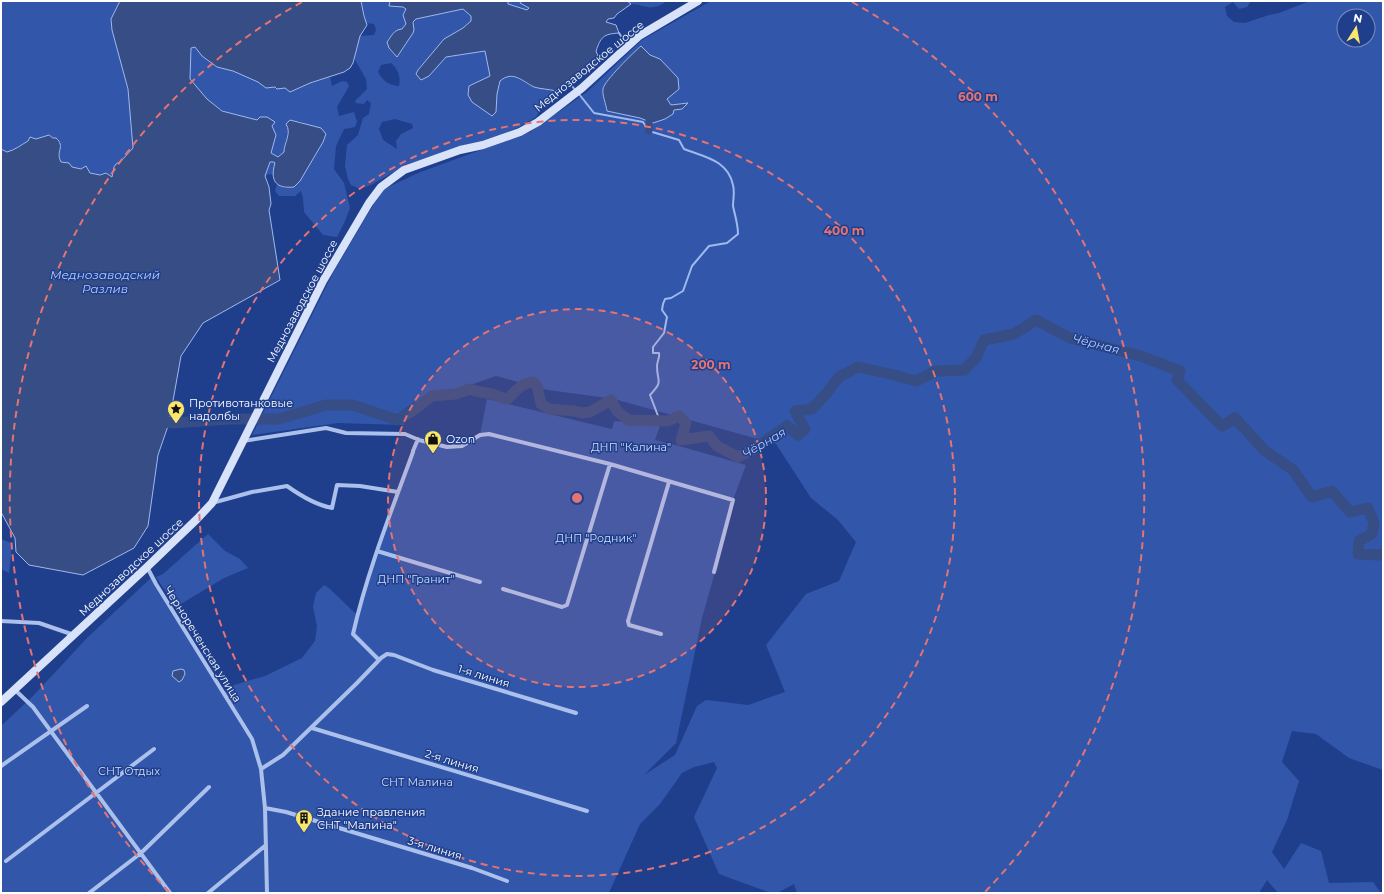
<svg xmlns="http://www.w3.org/2000/svg" width="1384" height="894" font-family="Montserrat,sans-serif">
<style>
.green{fill:#3257aa;fill-rule:evenodd}
.water{fill:#364d86;stroke:#a0b9ee}
.lines{fill:none;stroke-linecap:round;stroke-linejoin:round}
.stream{stroke:#a0b9ee;stroke-width:2}
.canal{stroke:#364d86;stroke-width:7}
.river{stroke:#364d86;stroke-width:11}
.street{stroke:#acc0ec;stroke-width:4}
.secondary{stroke:#d8e2f9;stroke-width:8}
.ring{fill:none;stroke:#e47373;stroke-width:2;stroke-dasharray:7 5}
.labels{text-anchor:middle;stroke-width:3;stroke-linejoin:round;paint-order:stroke}
.street-label{font-size:11px;fill:#fff;stroke:#1f3f8d}
.poi-label{font-size:11px;fill:#fff;stroke:#1f3f8d;text-anchor:start}
.park-label{font-size:11px;fill:#d2def9;stroke:#1f3f8d}
.water-label{font-size:12px;font-style:italic;fill:#b8cbf3;stroke:#1f3f8d}
.centre{fill:#e47373;stroke:#1f3f8d;stroke-width:2}
.ring-label{font-size:12px;text-anchor:middle;font-weight:bold;fill:#e47373;stroke:#1f3f8d;stroke-width:3;stroke-linejoin:round;paint-order:stroke}
</style>
<rect width="100%" height="100%" fill="#1f3f8d"/>
<path class="green" d="M1,1H120L111,19L112,30L128,89L133,148L121,161L116,164L114,167L112,177L106,173C99,175 88,175 87,167H85L81,169L72,167L69,163L61,162C58,158 59,153 60,148C53,138 49,133 36,139L31,137C27,143 14,150 7,152L1,149Z
M361,1H390L389,4C395,7 401,5 406,9L403,15L406,24L402,29C394,30 392,36 387,42L389,48L397,57L413,33L414,30L413,22L416,19L463,9L472,17L471,21L463,28L444,39L418,70L439,65L446,57L485,51L490,76L469,86L496,112L497,94L500,81C513,70 522,81 534,87C540,89 549,89 556,91L558,98L548,106L542,107L536,117L519,127L489,140L461,146L442,153L408,164L371,185L365,187L358,188L351,185L348,179L345,166L347,145L358,135L363,118L369,114L371,103L367,100L364,104L356,103L355,101L367,89L366,79L354,58L360,36L374,35L376,30L374,24L366,23ZM391,63C398,69 401,77 399,86C388,85 383,81 378,72L381,65ZM395,119L412,124L413,128L401,134L396,141L397,149L383,140L379,129L382,122Z
M508,1H521L520,3L529,8L527,10L508,4Z
M627,1H664V3C651,12 643,4 631,4Z
M711,1H1251L1247,7L1239,9L1233,2L1225,7L1227,16L1234,22L1245,23L1269,15L1279,13L1310,1H1383V770L1349,758L1316,734L1292,731L1282,762L1299,781L1287,820L1272,852L1284,869L1301,843L1321,851L1329,883L1373,882L1381,893H1278L1267,880L1259,893H797L794,884L777,893H771L719,874L694,817L717,768L714,762L694,767L682,773L660,804L640,824L609,893H1V726L33,696L88,637L152,577L223,692L227,690L234,685L265,676L302,658L315,641L317,626L313,607L316,593L324,585L330,589L357,615L418,439L447,447L462,446L480,435L487,399L612,429L614,421L660,426L655,440L679,446L746,465L733,500L714,576L702,618L676,743L644,775L675,755L697,706L706,700L748,705L785,692L766,645L806,594L839,581L856,542L838,520L811,498L776,444L614,399L548,390L496,376L459,389L430,392L403,410L404,425L338,423L252,435L333,273L382,190L418,173L530,132L587,92L642,40ZM1344,16H1368V40H1344ZM641,46L650,55L660,59L667,99L671,105L687,103L674,110L673,114L665,119L653,123L606,104C605,100 602,94 603,89C603,81 633,53 641,46Z
M195,47L202,56L216,67L233,70L258,82L266,88L275,87L277,89L285,88L290,92L310,83L330,77L332,86L342,81L347,82L349,86L337,107L339,116L354,112L357,122L355,127L344,129L336,146L334,169L344,183L350,208L345,221L337,237L323,235L304,212L303,198L301,191L295,196H279L275,191L277,184L285,188L300,181L323,142L306,124L299,121L288,127C288,136 284,143 284,152L278,157L271,153L276,135L272,126L274,122C254,120 229,117 213,104C204,97 197,88 190,79L191,48Z
M270,162H274L275,163L273,175L269,174L265,176Z
M208,534L225,551L240,559L248,568L224,578L176,607L156,577L163,574Z
M1,539L11,543V555L9,573L1,569Z"/>
<path class="water" d="M120,1H361L364,16L367,25L360,36L353,63L350,68L344,72L310,83L290,92L285,88L277,89L275,87L266,88L258,82L233,71L217,67L202,56L195,47L191,48L190,79L207,99L222,111L257,120L260,117H267L275,122L272,126L276,135L271,153L278,157L284,152C284,143 292,133 286,124L290,120L321,128L326,134L323,142L300,181L294,187C275,189 270,180 275,163L274,162H270L265,176L269,187L271,204L269,210L280,280L203,323L181,356L169,423L158,455L148,526L134,548L83,575L29,565L16,552L15,538L1,512V149L7,152C15,150 21,145 28,141L30,137L36,139L49,135L53,138H56C66,147 55,151 61,162L69,163L72,167L81,169L86,166L90,173L100,175L106,173L112,177L114,167L116,164L121,161L133,148L128,89L112,30L111,19Z
M390,1H508V4L527,10L529,8L520,3L521,1H627L631,4L617,14L614,18L608,19L606,22L616,25L619,33C603,34 601,37 596,51L598,56L596,65L586,68L556,91C549,89 540,89 534,87C522,81 513,70 500,81L497,94L496,112L492,116L472,102L468,95L469,86L490,76L485,51L446,57L429,76L421,80L416,74L418,70L444,39L463,28L471,21V16L463,9L416,19L413,22L414,30L413,33L397,57L389,48L387,42C392,36 393,30 402,29L406,24L403,15L406,9L403,7L389,6Z
M641,46L650,55L660,59L678,78L679,89L667,99L671,105L688,103L682,109L674,110L673,114L665,119L653,123L640,118L607,111C606,104 602,95 603,89C604,81 634,52 641,46Z
M181,669L184,670L185,674L182,680L179,682L172,676L173,671Z"/>
<g class="lines">
<path class="stream" d="M619,33L621,36
M568,81L576,91
M579,94L594,113L643,122L649,131L679,140L684,149C704,157 728,160 733,185C735,192 733,199 733,206C735,216 738,224 738,234L727,243L709,246L692,266L683,291L671,298L665,299L663,304L662,310L667,317L664,333L653,347V353H659C660,358 657,361 657,366C657,383 664,380 650,395L660,421"/>
<path class="canal" d="M649,131V113"/>
<path class="river" d="M155,421L174,423L230,419H279L326,405H353L397,420L414,410L432,396L456,394L470,389C479,393 487,392 495,395C500,397 503,399 508,399C515,391 522,383 533,382L537,386L541,404L549,409L575,411L582,413L590,412L611,400L617,411L628,420L668,421L679,416L686,423L681,440L709,436L717,446L738,457L752,450L787,426L798,435L805,429L795,411L812,409L826,394L839,377L858,367L890,374L916,381L936,371L964,370L976,358L984,340L1014,334L1036,320L1070,338L1141,356L1180,371L1177,380L1222,426L1235,418L1264,450L1293,470L1312,497L1332,491L1350,512L1368,508L1374,523L1372,534L1359,541L1358,554L1378,555L1383,554"/>
<path class="street" d="M243,441L326,428L346,433L405,434L419,440L447,447L462,446L480,435L489,434L610,464L733,500L714,572
M413,451L418,439
M212,503L252,492L287,486C301,496 316,505 332,508L337,485L360,486L398,492
M377,551L480,582
M147,567L156,584L252,739L261,769L265,808L267,893
M503,589L562,607L567,605L610,464
M1,621L39,623L74,635
M661,634L629,625L628,621L669,482
M379,660L353,634C367,572 391,512 413,452
M15,690L33,707L170,893
M312,728L587,811
M1,766L87,706
M261,769L283,755L357,683L381,658L387,654L394,655L433,670L576,713
M265,808L286,812L472,868L507,881
M6,861L154,749
M89,893L141,853L209,787
M208,893L266,845"/>
<path class="secondary" d="M1,702L147,567L197,519L212,503L323,281L369,203L381,187L404,170L460,150L483,145L520,132L538,122L582,88L639,36L698,1"/>
</g>
<circle cx="577" cy="498" r="189" fill="#e47373" fill-opacity=".12"/>
<g class="ring">
<circle cx="577" cy="498" r="189"/>
<circle cx="577" cy="498" r="378"/>
<path d="M169 892A567 567 0 0 1 302 2M852 2A567 567 0 0 1 985 892"/>
</g>
<defs>
<g id="sight-pin" transform="scale(0.9)"><path d="M0 17L-7.5 6A9.5 9.5 0 1 1 7.5 6Z" fill="#fae66c" stroke="#1f3f8d"/><path d="M0-6L1.8-2.2L6-1.7L2.9 1.2L3.7 5.4L0 3.3L-3.7 5.4L-2.9 1.2L-6-1.7L-1.8-2.2Z" fill="#111"/></g>
<g id="shop-pin" transform="scale(0.9)"><path d="M0 17L-7.5 6A9.5 9.5 0 1 1 7.5 6Z" fill="#fae66c" stroke="#1f3f8d"/><path d="M-5-2.5h2.3a2.7 3.5 0 0 1 5.4 0H5L5.5 6h-11ZM-1.5-2.5h3a1.5 2.3 0 0 0-3 0Z" fill="#111"/></g>
<g id="building-pin" transform="scale(0.9)"><path d="M0 17L-7.5 6A9.5 9.5 0 1 1 7.5 6Z" fill="#fae66c" stroke="#1f3f8d"/><path d="M-4-6H4V6H1V3H-1V6H-4ZM-2.5-4.3h1.7v1.8h-1.7ZM.8-4.3h1.7v1.8H.8ZM-2.5-1h1.7V.8h-1.7ZM.8-1h1.7V.8H.8Z" fill="#111"/></g>
</defs>
<g fill-rule="evenodd">
<use href="#sight-pin" x="176" y="409"/>
<use href="#shop-pin" x="433" y="439"/>
<use href="#building-pin" x="304" y="818"/>
</g>
<g class="labels">
<g class="street-label">
<text transform="translate(589 66) rotate(-39)" y="4">Меднозаводское шоссе</text>
<text transform="translate(302 301) rotate(-62)" y="4">Меднозаводское шоссе</text>
<text transform="translate(131 567) rotate(-43)" y="4">Меднозаводское шоссе</text>
<text transform="translate(203 644) rotate(58)" y="4">Чернореченская улица</text>
<text transform="translate(484 676) rotate(17)" y="4">1-я линия</text>
<text transform="translate(452 761) rotate(17)" y="4">2-я линия</text>
<text transform="translate(435 848) rotate(17)" y="4">3-я линия</text>
</g>
<g class="poi-label">
<text x="189" y="407">Противотанковые<tspan x="189" dy="13">надолбы</tspan></text>
<text x="446" y="443">Ozon</text>
<text x="317" y="816">Здание правления<tspan x="317" dy="13">СНТ "Малина"</tspan></text>
</g>
<g class="park-label">
<text x="631" y="451">ДНП "Калина"</text>
<text x="596" y="542">ДНП "Родник"</text>
<text x="416" y="583">ДНП "Гранит"</text>
<text x="129" y="775">СНТ Отдых</text>
<text x="417" y="786">СНТ Малина</text>
</g>
<g class="water-label">
<text x="105" y="279">Меднозаводский<tspan x="105" dy="14">Разлив</tspan></text>
<text transform="translate(1096 344) rotate(15)" y="4">Чёрная</text>
<text transform="translate(764 443) rotate(-30)" y="4">Чёрная</text>
</g>
</g>
<circle cx="577" cy="498" r="6" class="centre"/>
<g class="ring-label">
<text x="978" y="101">600 m</text>
<text x="844" y="235">400 m</text>
<text x="711" y="369">200 m</text>
</g>
<rect width="1384" height="894" fill="none" stroke="#ffffff" stroke-width="4"/>
<g transform="translate(1356 28) rotate(11)"><circle r="19" fill="#1f3f8d" stroke="#798cbb"/>
<path d="M0-3L7 15L0 10L-7 15Z" fill="#fae66c"/>
<text y="-6" font-size="11" font-weight="bold" text-anchor="middle" fill="#ffffff">N</text>
</g>
</svg>
